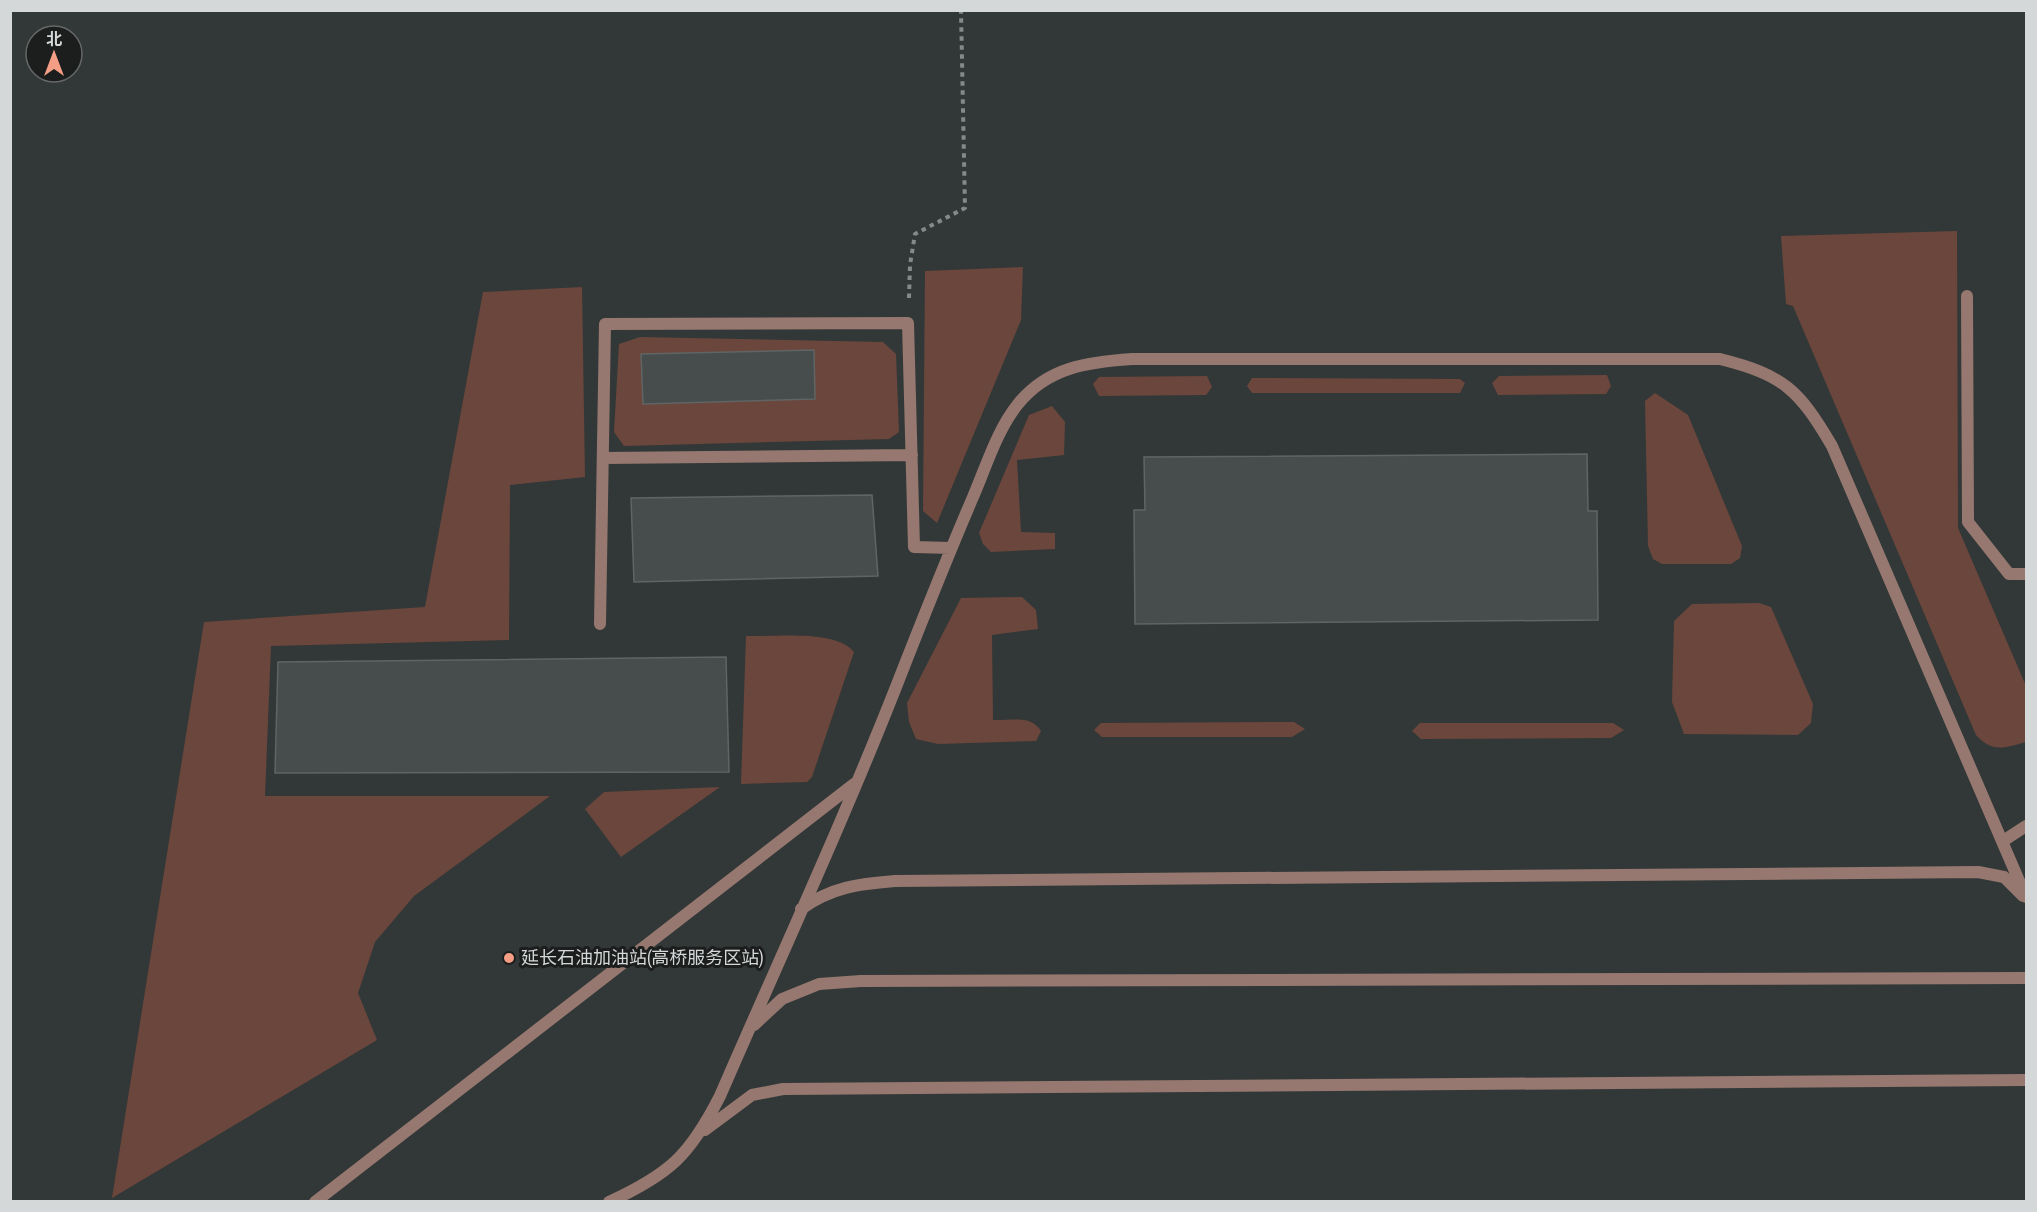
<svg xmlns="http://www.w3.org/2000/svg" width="2037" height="1212" font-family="'Asap Condensed','Noto Sans SC',sans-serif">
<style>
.green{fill:#6b463c}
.building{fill:#474d4c;stroke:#5f6564;stroke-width:1.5}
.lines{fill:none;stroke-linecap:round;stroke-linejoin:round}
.path{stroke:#858989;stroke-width:4;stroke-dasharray:4.5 4.5;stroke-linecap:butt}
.service{stroke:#967870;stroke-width:12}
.poi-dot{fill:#f49e86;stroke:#1c1e1e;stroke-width:2}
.labels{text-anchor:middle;stroke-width:6;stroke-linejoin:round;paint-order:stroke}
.poi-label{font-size:18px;fill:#d5d8d8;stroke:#1c1e1e;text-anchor:start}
</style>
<rect width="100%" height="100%" fill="#323837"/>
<path class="green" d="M1957,231L1958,528L2026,686V742C2005,748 1992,753 1976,735L1793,306L1786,304L1781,236Z
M1023,267L1021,320L937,523L923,511L925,271Z
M582,287L585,477L510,485L509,640L271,646L265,796H550L414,896L375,942L358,993L377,1040L112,1198L204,622L425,607L483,292Z
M640,337L883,342L896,354L899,432L889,439L624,446L614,432L619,344Z
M1607,375L1611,386L1606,394L1498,395L1492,383L1499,376Z
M1207,376L1212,387L1206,395L1099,396L1093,384L1099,377Z
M1252,378L1460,379L1465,383L1460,393H1252L1247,386Z
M1655,393L1688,415L1742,546L1740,558L1731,564H1662L1653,559L1648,546L1645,401Z
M1052,406L1065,422L1064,455L1017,460L1021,532L1055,533V549L991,552L983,544L979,533L1029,415Z
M1022,597L1036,610L1038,629L992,635L993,720C1011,721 1031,714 1041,731L1036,741L938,744L916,739L909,722L907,703L961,598Z
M1759,603L1771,607L1813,704L1811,723L1798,735L1684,734L1672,702L1674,621L1692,604Z
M746,636C774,637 836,629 854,652L812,777L807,782L741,784Z
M1294,722L1305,729L1292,737H1102L1094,730L1101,723Z
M1420,723H1613L1624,730L1611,738L1421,739L1412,731Z
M720,787L621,857L585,809L604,792Z"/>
<path class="building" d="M814,350L815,399L643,404L641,354Z
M1587,454L1588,511H1597L1598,620L1135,624L1134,510H1145L1144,457Z
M872,495L878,576L634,582L631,498Z
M726,657L729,772L275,773L278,662Z"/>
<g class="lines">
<path class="path" d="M909,298L910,265L915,234L965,208L961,10"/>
<path class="service" d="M1967,296L1968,522L2009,574H2026
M603,458L912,455
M600,624L605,324L908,323L914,547L951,548
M2003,841L2026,826
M801,909C832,887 858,884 895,881L1978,872L2004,877L2023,896
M754,1025L782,999L819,984L861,981L2026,978
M705,1130L752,1095L783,1089L2026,1080
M315,1202L854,784
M609,1202C670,1174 690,1155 720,1096C779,960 842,824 896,687C921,623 946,560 973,497C986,467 997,430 1018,404C1048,367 1088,362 1132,359H1720C1784,375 1799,390 1832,446L2026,897"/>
</g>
<circle class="poi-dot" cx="509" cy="958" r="6"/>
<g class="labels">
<g class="poi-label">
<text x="521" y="964">延长石油加油站(高桥服务区站)</text>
</g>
</g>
<rect width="2037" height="1212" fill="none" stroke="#d5d8d8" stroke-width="24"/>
<g transform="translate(54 54)"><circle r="28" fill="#1c1e1e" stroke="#666868" stroke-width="1.5"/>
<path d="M0-4.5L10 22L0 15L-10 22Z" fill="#f49e86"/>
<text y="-9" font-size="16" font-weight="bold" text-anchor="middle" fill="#d5d8d8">北</text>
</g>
</svg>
